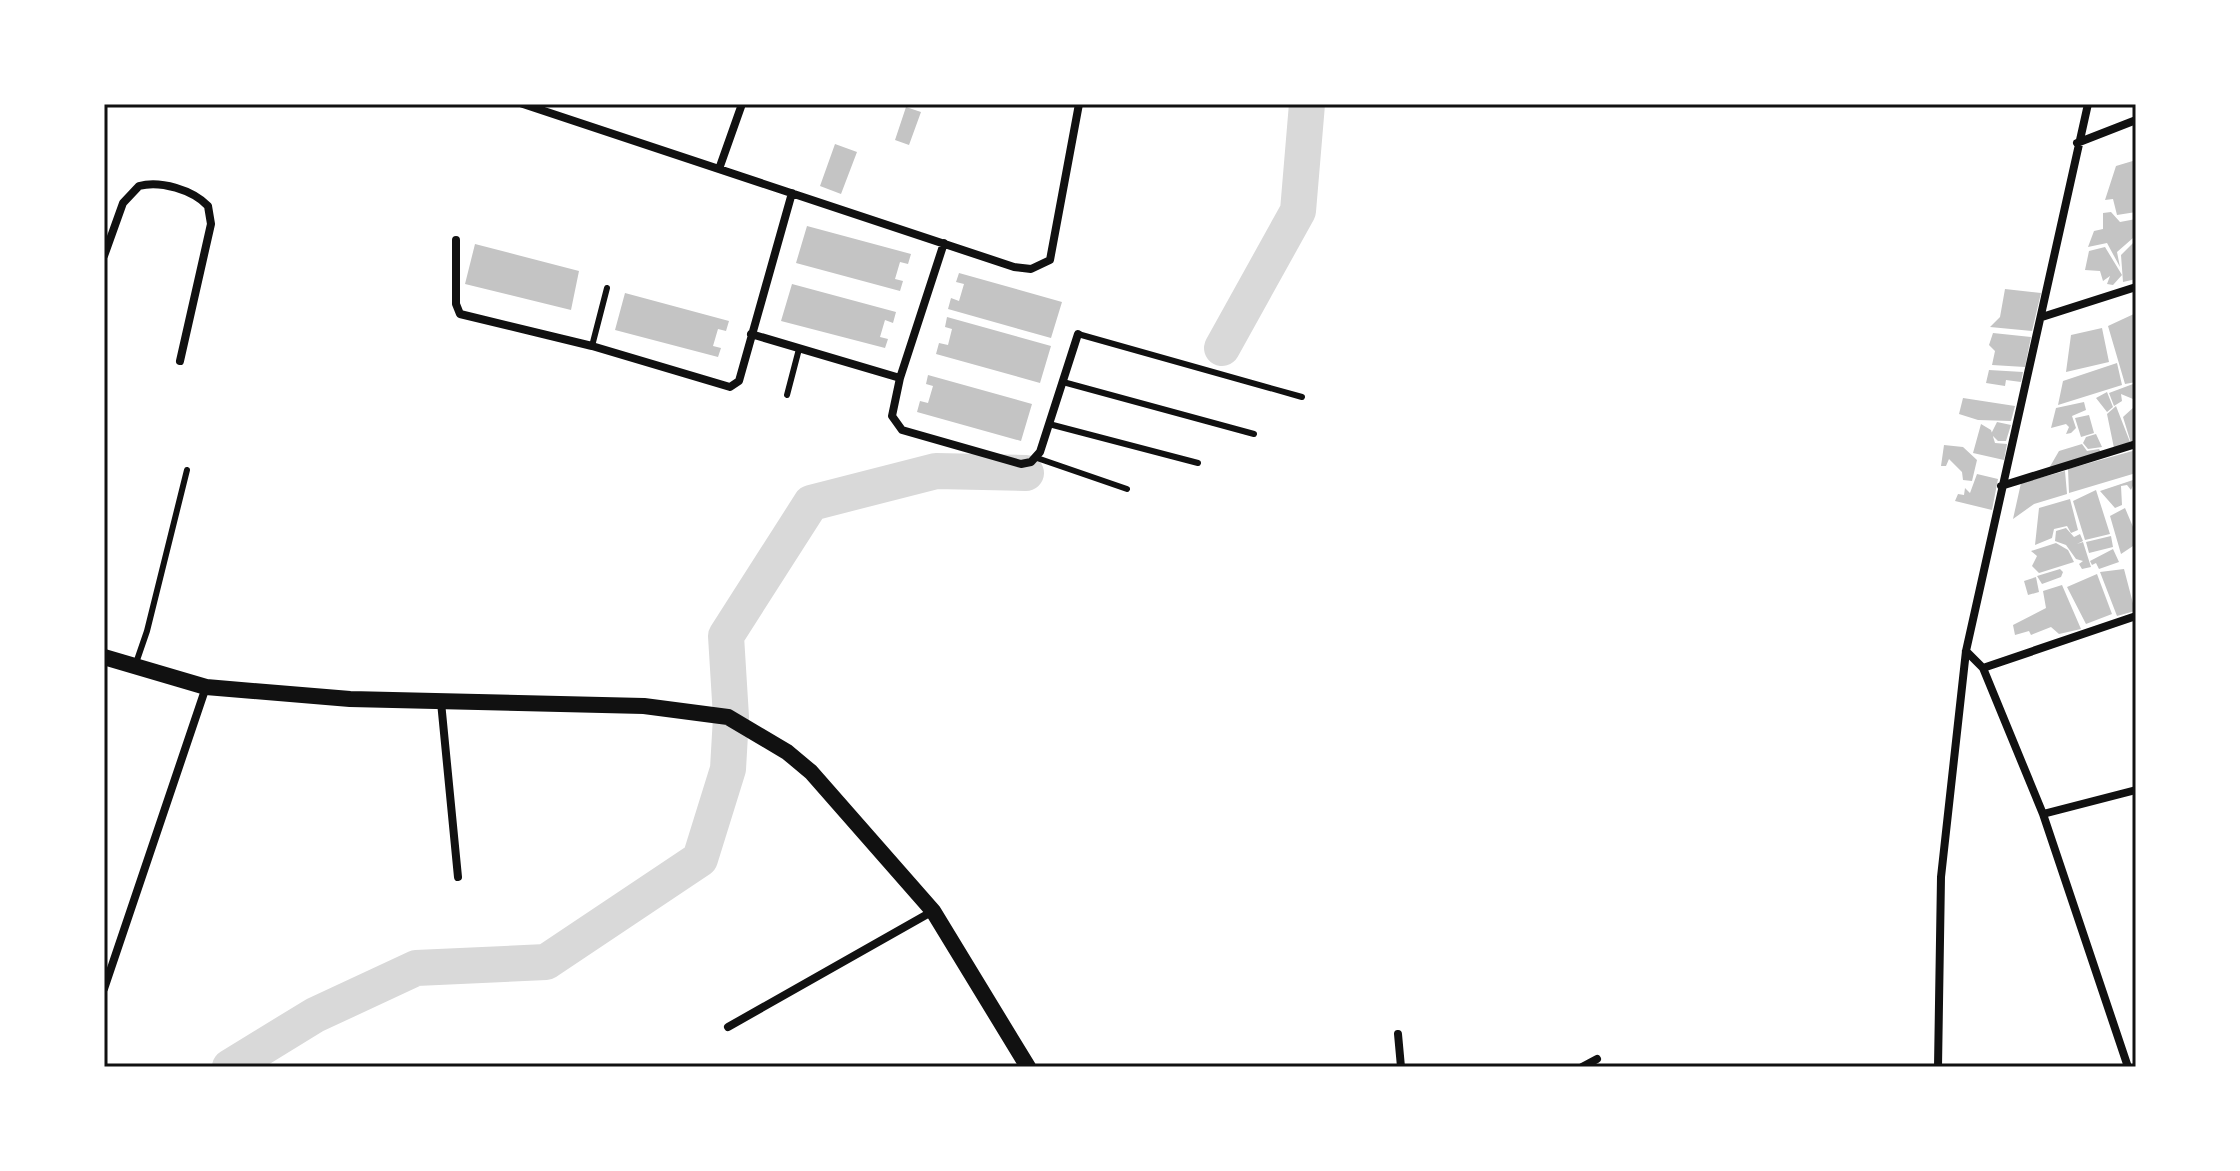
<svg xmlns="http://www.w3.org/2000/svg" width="2240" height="1171" font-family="'Varela Round',sans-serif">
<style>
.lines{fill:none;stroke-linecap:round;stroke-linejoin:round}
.river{stroke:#d9d9d9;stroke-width:36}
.building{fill:#c4c4c4}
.service{stroke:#111;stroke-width:6}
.minor{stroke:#111;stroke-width:8}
.secondary{stroke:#111;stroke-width:16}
.neatline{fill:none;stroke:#111;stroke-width:3}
</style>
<rect width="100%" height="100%" fill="#fff"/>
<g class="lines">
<path class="river" d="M1222,348L1298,211L1307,104
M230,1067L315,1015L416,968L546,962L700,859L728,769L731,717L726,636L811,503L936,471L1026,473"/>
</g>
<path class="building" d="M906,107L921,112L909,145L895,140Z
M835,144L857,152L841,194L820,186Z
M2136,160V212L2117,215L2113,199L2105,200L2116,166Z
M2111,212L2120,222L2136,219V240L2133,238L2117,252L2120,267L2107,243L2088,247L2094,231L2103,229V213Z
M807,226L911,254L908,264L900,262L895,279L903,281L900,291L796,263Z
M2134,242L2136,279L2123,282L2121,255Z
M475,244L579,271L571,310L465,284Z
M2105,247L2122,275L2113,285L2107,284L2110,276L2103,281L2100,271L2085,270L2089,251Z
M959,273L1062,302L1051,338L948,309L951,298L959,301L964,284L956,282Z
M792,284L896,312L893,323L885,320L880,337L888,339L885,348L781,321Z
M2005,289L2041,293L2032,331L1990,327L2000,317Z
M625,293L729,321L726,331L718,329L713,346L721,348L718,357L615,330Z
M2136,313V382L2125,384L2108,326Z
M947,317L1051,346L1040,383L936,354L939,343L948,345L952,329L945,327Z
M2102,328L2109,362L2066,372L2071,335Z
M1993,333L2031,337L2025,367L1992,365L1995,351L1989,345Z
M2117,363L2122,385L2058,405L2063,381Z
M1989,370L2023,372L2021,382L2006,380L2005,386L1986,383Z
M928,375L1032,404L1021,441L917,412L920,401L928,403L933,386L926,384Z
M2133,384L2136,386V441L2131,443L2123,417L2135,406L2133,399L2121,394L2122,401L2114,406L2109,393Z
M2107,392L2113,407L2107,412L2096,398Z
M1963,398L2015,406L2011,421L1978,420L1959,414Z
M2084,402L2086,410L2072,416L2076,428L2071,433L2066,434L2069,427L2066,424L2051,428L2056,408Z
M2116,406L2130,442L2114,448L2107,414Z
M2089,415L2094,433L2081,437L2075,418Z
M1997,422L2011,425L2006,441H1998L1991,434Z
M1981,424L1991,430L1995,443L2007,444L2004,460L1973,453Z
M2096,434L2102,447L2088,449L2083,443L2086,437Z
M2082,444L2087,451L2099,449L2101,452L2048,470L2059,451Z
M1944,445L1963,447L1977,460L1972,481L1963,480L1962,472L1949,459L1946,466H1941Z
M2136,450V473L2069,493L2068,469Z
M2065,471L2067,494L2034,504L2013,519L2021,483Z
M1977,474L1998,479L1992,510L1955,501L1958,494L1964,495L1965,488L1970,493Z
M2136,479L2131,490L2127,485L2121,486L2122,505L2115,508L2100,491Z
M2096,490L2110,534L2085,540L2073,501Z
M2070,499L2078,530L2071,533L2067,526L2054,529L2052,538L2035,545L2039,508Z
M2125,508L2136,534V544L2121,554L2110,516Z
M2066,528L2074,537L2080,534L2083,541L2077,544L2083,542L2091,567L2082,569L2079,564L2083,561L2076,559L2066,545L2055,541L2056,531Z
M2111,536L2113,547L2089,553L2086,542Z
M2056,543L2068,550L2074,562L2039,573L2032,566L2037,556L2031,551Z
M2113,549L2119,562L2099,569L2096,563L2092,565L2090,561Z
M2060,569L2063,572L2061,577L2042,584L2037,576Z
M2124,569L2135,611L2117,616L2100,572Z
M2097,574L2112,614L2086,624L2067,587Z
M2036,577L2039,592L2028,595L2024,581Z
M2062,585L2081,629L2059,634L2051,627L2031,635L2029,631L2015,635L2013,625L2046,608L2043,591Z"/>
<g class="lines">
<path class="service" d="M1078,334L1302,397
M592,346L607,288
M1063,382L1254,434
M787,395L799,349
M1049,424L1198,463
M1037,458L1127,489
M136,663L147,631L187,470"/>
<path class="minor" d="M523,104L1014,267L1031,269L1050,260L1079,104
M2077,143L2136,120
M719,169L742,104
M456,240V304L460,314L592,346L730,387L739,381L792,193
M944,243L900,378L892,416L902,430L1021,464L1031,462L1040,452L1078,334
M104,256L123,203L139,186C160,180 193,190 208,206L211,224L180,361
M2042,317L2136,287
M751,334L900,378
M2001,486L2136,444
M1966,651L1983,668L2136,616
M1983,668L2043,814L2128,1067
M441,702L458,877
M2043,814L2136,790
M104,989L206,687
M728,1027L933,911
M1398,1034L1401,1067
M1582,1067L1597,1059
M1938,1067L1941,877L1966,651L2088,104"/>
<path class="secondary" d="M104,657L206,687L350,699L644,706L728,717L787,752L811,772L933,911L1028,1067"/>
</g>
<rect width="2240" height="1171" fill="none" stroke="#ffffff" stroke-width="212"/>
<rect x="106" y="106" width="2028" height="959" class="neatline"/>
</svg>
